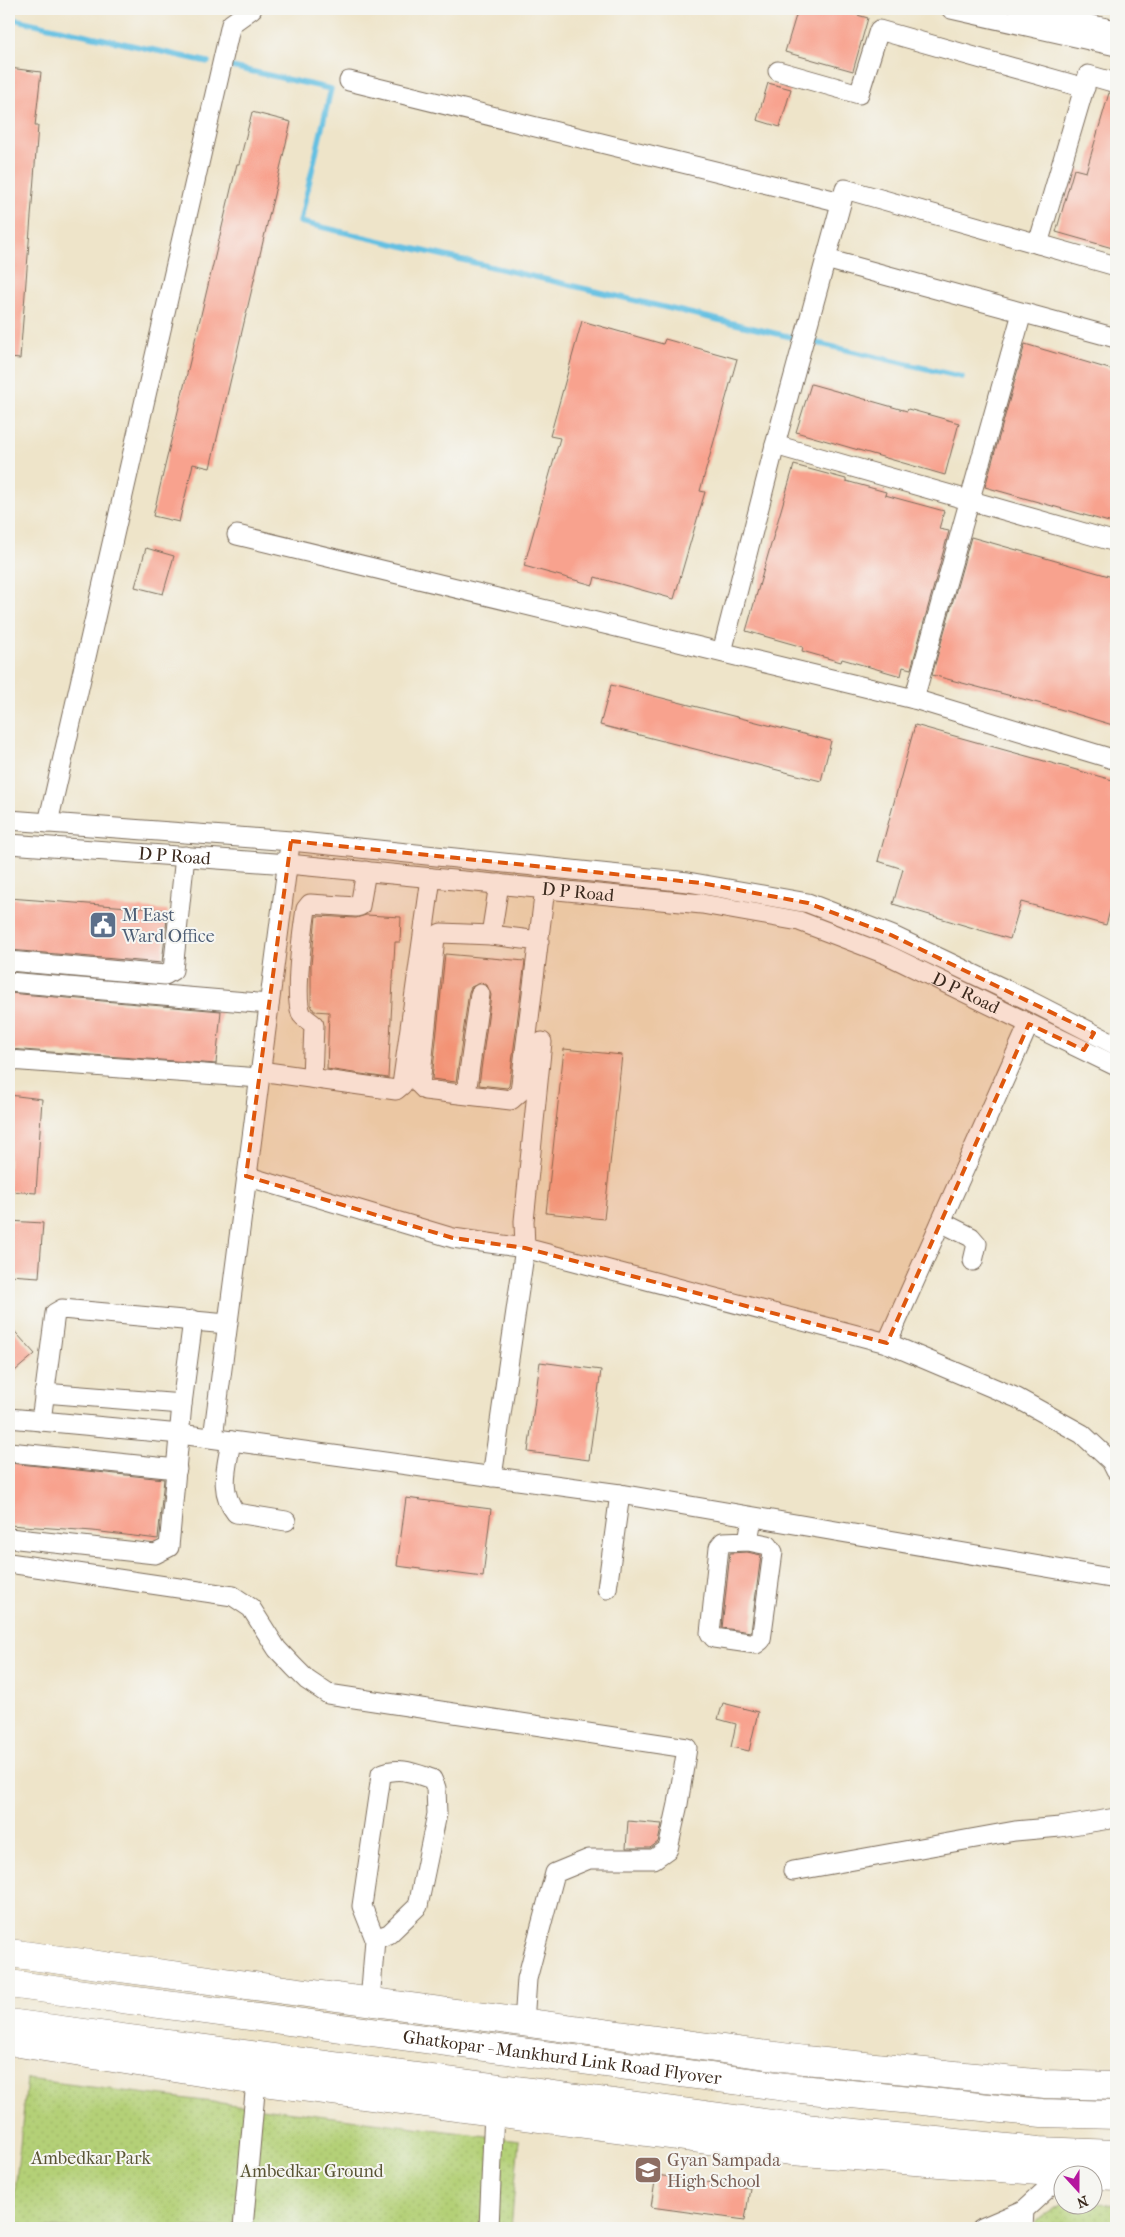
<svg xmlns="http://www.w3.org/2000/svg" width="1125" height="2237" font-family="'IM FELL French Canon',serif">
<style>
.grass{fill:url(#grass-dots);stroke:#787d4a}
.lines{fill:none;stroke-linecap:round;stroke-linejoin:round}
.stream{stroke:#64c0e2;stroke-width:5.5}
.building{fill:#f8a28e}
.minor-casing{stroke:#7a6b5a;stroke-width:21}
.highway-casing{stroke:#7a6b5a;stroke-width:29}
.minor{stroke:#fff;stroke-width:19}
.highway{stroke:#fff;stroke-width:28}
.marked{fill:#df570d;fill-opacity:0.2;stroke:#df570d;stroke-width:4;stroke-dasharray:10 6;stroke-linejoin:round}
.labels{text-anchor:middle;stroke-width:4;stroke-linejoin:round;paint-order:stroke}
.street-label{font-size:18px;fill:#3b2a1e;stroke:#f6f6f2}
.service-label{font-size:18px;fill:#4e5e75;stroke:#f6f6f2;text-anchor:start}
.park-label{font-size:18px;fill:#595434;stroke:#f6f6f2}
.education-label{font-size:18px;fill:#785e54;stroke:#f6f6f2;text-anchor:start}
</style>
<defs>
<pattern id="grass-dots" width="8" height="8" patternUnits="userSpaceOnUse" patternTransform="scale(1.25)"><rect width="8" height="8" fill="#b4d077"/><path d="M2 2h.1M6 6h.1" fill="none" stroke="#9cb366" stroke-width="1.8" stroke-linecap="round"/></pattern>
</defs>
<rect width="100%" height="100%" fill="#f6f6f2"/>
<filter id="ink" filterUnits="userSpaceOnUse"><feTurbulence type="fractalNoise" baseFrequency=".02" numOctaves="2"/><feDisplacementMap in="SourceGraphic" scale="10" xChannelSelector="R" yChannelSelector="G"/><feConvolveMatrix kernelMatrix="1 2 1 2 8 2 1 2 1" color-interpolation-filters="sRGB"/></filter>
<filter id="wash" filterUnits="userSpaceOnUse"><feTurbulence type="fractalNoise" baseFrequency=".0096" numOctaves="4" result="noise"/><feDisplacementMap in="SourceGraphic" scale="20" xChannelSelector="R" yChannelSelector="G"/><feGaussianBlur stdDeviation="1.12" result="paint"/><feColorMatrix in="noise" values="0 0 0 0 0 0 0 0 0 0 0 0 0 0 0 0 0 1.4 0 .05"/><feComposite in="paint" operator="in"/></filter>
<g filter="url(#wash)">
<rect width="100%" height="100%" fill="#eee4c9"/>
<path class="grass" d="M27,2079L519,2140L511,2228H11Z
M1093,2203L1116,2204V2228H1036V2221L1062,2204Z"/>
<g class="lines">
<path class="stream" d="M9,18L208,62
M232,67L331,89L300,222L962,377"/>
</g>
<g id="blocks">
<path class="building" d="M798,9H836L868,18L853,71L785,52Z
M9,68L41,72L35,126H38L20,359L9,358Z
M768,83L791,89L780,127L757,120Z
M1109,93L1116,94V249L1056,232L1074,169L1086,172Z
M252,112L291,122L210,468L193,464L179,522L153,516L237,164H239Z
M582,321L663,344L665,339L737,359L700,491L705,492L674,599L595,577L593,585L524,566L560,438L550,436Z
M1025,344L1116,371V524L985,487Z
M811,384L907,411L908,409L959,423L945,475L796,432Z
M794,465L846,479V481L886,492L885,495L944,511L939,529L949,531L911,669L903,667L901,676L842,659L841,662L802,651L803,647L746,631Z
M971,537L1116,578V726L1053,707L932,675Z
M146,548L174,556L163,594L135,587Z
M611,685L831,741L821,781L600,725Z
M915,725L1116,781V890L1106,925L1021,902L1010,939L893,904L903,869L878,861Z
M9,898L168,910L162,963L9,950Z
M366,915L401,917L400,942H395L388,1078L327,1069L329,1012L314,1011L311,1005V965L316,916L356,918Z
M445,954L525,961L509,1086L507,1088L479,1085L491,995L487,985L481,983L471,987L469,992L456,1082L432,1079Z
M9,993L221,1011L216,1064L9,1049Z
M564,1049L622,1055L604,1219L546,1213Z
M9,1095L42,1099L36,1193L9,1191Z
M9,1221L43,1223L39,1277L9,1275Z
M9,1325L35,1354L9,1376Z
M540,1362L601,1370L589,1460L528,1452Z
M10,1463L164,1479L158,1539L93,1531L9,1525Z
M406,1498L491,1509L483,1577L397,1566Z
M747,1552L761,1555L751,1632L722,1628L730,1553Z
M723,1703L758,1712L749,1751L731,1747L736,1724L718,1719Z
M628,1821L662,1824L658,1842L650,1848H626Z
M656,2175L750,2188L745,2220L651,2207Z"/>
</g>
</g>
<g filter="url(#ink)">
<use href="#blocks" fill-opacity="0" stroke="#7a6b5a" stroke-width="1"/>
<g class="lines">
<g class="minor-casing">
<g id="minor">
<path d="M951,9L1116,46"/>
<path d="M1018,9L1116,30"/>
<path d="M778,71L859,94L879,30L1085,88"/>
<path d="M349,81L841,202"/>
<path d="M1038,244L1088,75L1116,83"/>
<path d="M826,259L1116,338"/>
<path d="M775,445L1116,542"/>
<path d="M237,535L914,699L1116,760"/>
<path d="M722,652L775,445L845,189L1116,266"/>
<path d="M914,699L1022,313"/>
<path d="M9,820L291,841L688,882L808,903L891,935L1030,1001L1116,1045"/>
<path d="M48,823L231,24L252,9"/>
<path id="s1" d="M9,844L288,864L702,904L799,921L888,955L1116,1066"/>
<path d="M491,935L499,884"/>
<path d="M539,941L491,935L441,933L435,937L420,1085L425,1090L511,1100L520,1092L545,888"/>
<path d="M9,961L165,975L173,970L185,856"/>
<path d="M9,982L269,1004"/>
<path d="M9,1060L260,1078"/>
<path d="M260,1071L396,1090L402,1085L431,878"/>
<path d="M312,1078L314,1025C310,1021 305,1019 302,1015C293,1000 303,929 306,909L310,904L356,907L360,906L366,871"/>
<path d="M466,1094L480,994"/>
<path d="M246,1176L453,1238L525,1248L887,1343L1017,1398L1082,1434L1111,1461L1116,1471"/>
<path d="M941,1222L971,1237L977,1244L973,1261"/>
<path d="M887,1343L1029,1024"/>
<path d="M44,1393L182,1404L193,1320"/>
<path d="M9,1418L180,1434L620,1494L1116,1579"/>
<path d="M41,1421L55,1313L62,1309L227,1324"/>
<path d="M213,1438L289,852"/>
<path d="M231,1441C227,1467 218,1491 236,1513L286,1521"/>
<path d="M9,1452L177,1469"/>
<path d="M492,1477L525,1248L524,1221L542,1042"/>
<path d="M9,1538L155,1554L169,1547L182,1404"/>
<path d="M748,1541L723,1542L719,1547L710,1633L714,1638L756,1644L761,1640L773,1552L768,1545L748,1541L752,1518"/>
<path d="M9,1563L233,1596L251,1608L277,1649L294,1667L307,1680L328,1694L687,1748L678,1804L668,1849L654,1859H589L555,1873L527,1979L524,2023"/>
<path d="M607,1589L620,1494"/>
<path d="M793,1871L1015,1831L1060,1827L1116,1818"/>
<path d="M370,2002L375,1939L362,1906L380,1783L381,1774C399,1766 414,1773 432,1779L436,1788L437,1814L418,1906L389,1934L375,1939"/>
<path d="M243,2228L256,2081"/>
<path d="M489,2228L494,2112"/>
<path d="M982,2228L1024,2210"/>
<path d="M1023,2228L1024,2210L1062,2175"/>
</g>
</g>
<g class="highway-casing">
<g id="highway">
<path d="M9,1953L805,2060L1045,2084L1116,2086"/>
<path id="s2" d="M9,1984L801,2089L1042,2113L1116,2115"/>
<path d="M9,2023L795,2127L1039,2151L1116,2154"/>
<path d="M19,2043L256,2081L792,2151L1074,2174"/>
<path d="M1092,2175L1116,2176"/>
</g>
</g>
<use href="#minor" class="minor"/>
<use href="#highway" class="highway"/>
</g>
</g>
<path class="marked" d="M291,841L701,883L808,903L891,935L1094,1033L1084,1050L1029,1024L887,1343L525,1248L453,1238L246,1176Z"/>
<defs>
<g id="civic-square" transform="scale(1.4375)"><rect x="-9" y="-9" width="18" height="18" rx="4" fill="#5c6f8a" stroke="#f6f6f2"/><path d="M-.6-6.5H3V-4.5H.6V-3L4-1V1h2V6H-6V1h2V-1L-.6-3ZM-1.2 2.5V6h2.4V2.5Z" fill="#fff"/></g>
<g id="school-square" transform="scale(1.4375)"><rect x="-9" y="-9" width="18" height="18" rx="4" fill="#8d6e63" stroke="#f6f6f2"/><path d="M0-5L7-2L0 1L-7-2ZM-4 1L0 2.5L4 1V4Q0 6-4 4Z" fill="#fff"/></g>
</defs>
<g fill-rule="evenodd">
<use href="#civic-square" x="103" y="925"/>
<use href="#school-square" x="648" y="2170"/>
</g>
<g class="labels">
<g class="street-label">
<text dy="6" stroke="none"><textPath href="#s1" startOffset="166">D P Road</textPath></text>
<text dy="6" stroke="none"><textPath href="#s1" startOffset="571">D P Road</textPath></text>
<text dy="6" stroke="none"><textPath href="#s1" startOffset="976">D P Road</textPath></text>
<text dy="6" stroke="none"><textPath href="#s2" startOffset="558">Ghatkopar - Mankhurd Link Road Flyover</textPath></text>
</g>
<g class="service-label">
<text x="122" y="921">M East<tspan x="122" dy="21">Ward Office</tspan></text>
</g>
<g class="park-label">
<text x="91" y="2164">Ambedkar Park</text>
<text x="312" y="2177">Ambedkar Ground</text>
</g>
<g class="education-label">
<text x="667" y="2166">Gyan Sampada<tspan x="667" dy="21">High School</tspan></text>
</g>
</g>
<rect width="1125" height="2237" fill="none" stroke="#f6f6f2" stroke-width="30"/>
<g transform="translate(1078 2190) rotate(159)"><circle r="24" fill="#f6f6f2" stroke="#aba49d"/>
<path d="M0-4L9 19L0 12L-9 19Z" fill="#b5179e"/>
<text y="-8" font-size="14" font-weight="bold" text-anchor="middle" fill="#3b2a1e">N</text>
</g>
</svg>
